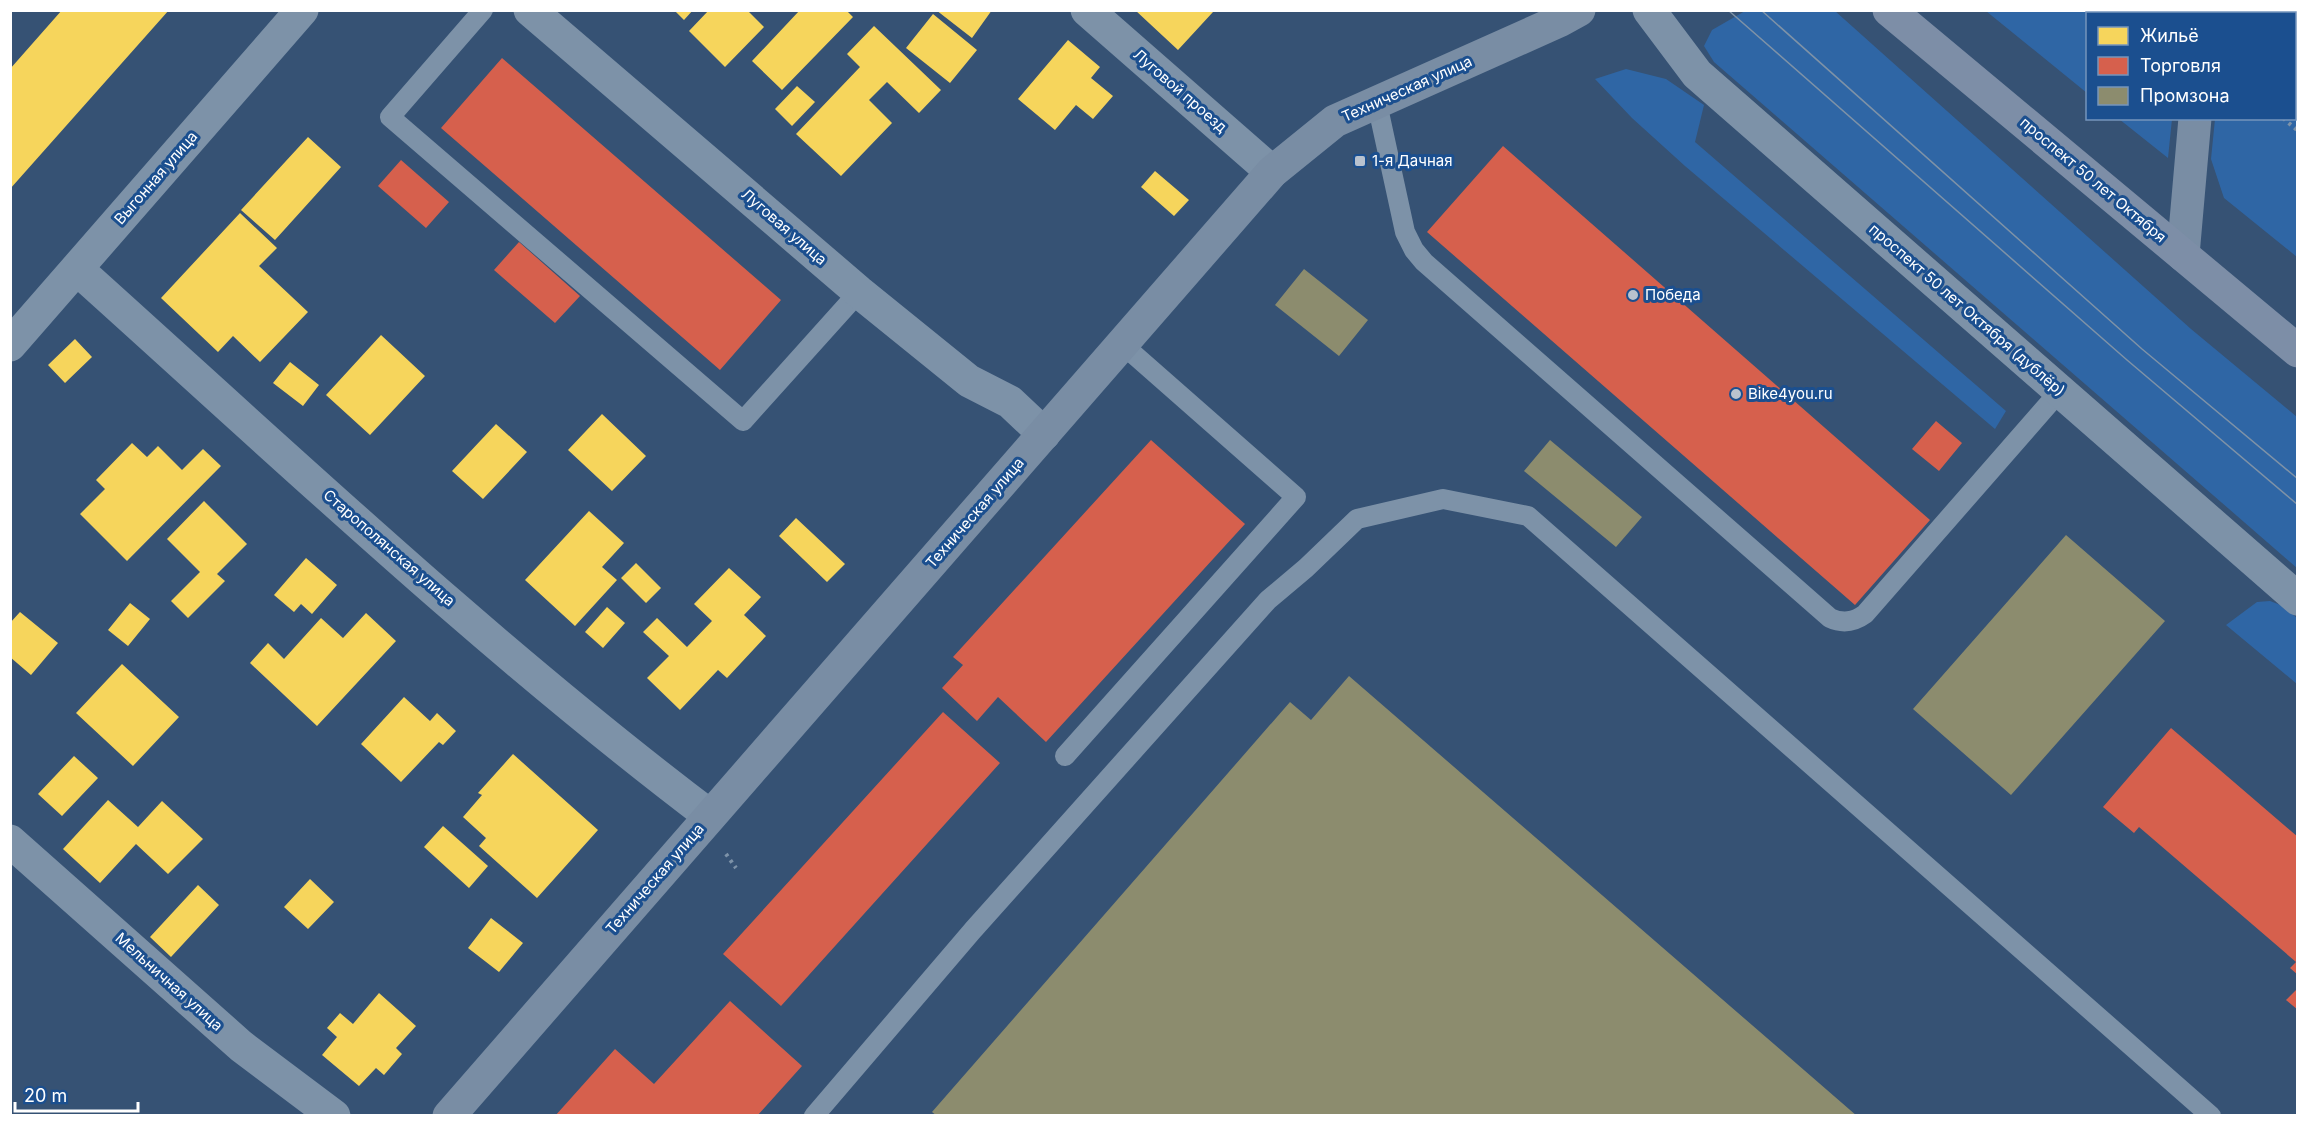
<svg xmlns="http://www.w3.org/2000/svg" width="2308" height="1126" font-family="Inter,sans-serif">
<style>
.green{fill:#2f66a5}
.homes{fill:#f6d55c}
.shops{fill:#d6604d}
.industry{fill:#8c8c6e}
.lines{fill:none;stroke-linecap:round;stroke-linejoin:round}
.path{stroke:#7d92a8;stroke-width:4;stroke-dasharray:3 4.5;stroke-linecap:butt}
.service{stroke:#7d92a8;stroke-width:20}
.minor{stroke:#7d92a8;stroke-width:33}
.secondary{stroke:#798da4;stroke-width:33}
.primary{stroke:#7d8ea7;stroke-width:33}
.tram{stroke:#7e92a7;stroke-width:1.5}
.poi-dot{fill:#b9c2ce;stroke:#1b4f8f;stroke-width:2}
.labels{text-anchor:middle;stroke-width:6;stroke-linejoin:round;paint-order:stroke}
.street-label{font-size:15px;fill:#fff;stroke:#1b4f8f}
.poi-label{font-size:15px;fill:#fff;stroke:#1b4f8f;text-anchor:start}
</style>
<rect width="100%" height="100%" fill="#365274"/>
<path class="green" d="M1745,11H1835L2191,329L2297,417V568L1714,62L1704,46L1712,30Z
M1986,11H2185V14H2088L2087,93Z
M2229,11H2297V257L2224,198L2211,159L2215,119L2294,118V14L2229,13Z
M1626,69L1666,79L1704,105L1695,142L2006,411L1995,429L1685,166L1632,118L1595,79Z
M2119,119H2172L2168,158Z
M2270,601L2283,606L2297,618V684L2226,625L2257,602Z"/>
<path class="homes" d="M62,10H169L10,189V69Z
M674,10H693L684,20Z
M709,10H747L764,27L725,67L689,31Z
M800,10H846L853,17L782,90L752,61Z
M936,10H992L972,38Z
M1135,10H1211L1213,12L1178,50Z
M933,14L977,50L950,83L906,48Z
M874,26L941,90L919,113L887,82L869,100L892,123L841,176L796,134L860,67L847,54Z
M1068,40L1100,67L1091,78L1113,96L1093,119L1076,105L1055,130L1018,99Z
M797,86L815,102L792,126L775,109Z
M308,137L341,167L275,240L241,210Z
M1155,171L1189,200L1174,216L1141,187Z
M240,213L277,248L259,266L308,312L260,362L233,336L218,352L161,298Z
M381,335L425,376L370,435L326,395Z
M75,339L92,357L65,383L48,365Z
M290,362L319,385L303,406L273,383Z
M602,414L646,456L612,491L568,450Z
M496,424L527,452L483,499L452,471Z
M132,443L147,457L158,446L182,470L203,449L221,466L127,561L80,514L105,489L96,480Z
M204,501L247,544L217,574L225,581L188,618L171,601L200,572L167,539Z
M589,511L624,543L602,567L617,580L575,626L525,580Z
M796,518L845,564L827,582L779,536Z
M306,558L337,585L312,614L301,604L294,612L274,595Z
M636,563L661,588L646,603L621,578Z
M729,568L761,597L744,615L766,636L727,678L718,670L680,710L647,678L669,656L643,632L657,618L687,647L712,621L694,604Z
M130,603L150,619L128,646L108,630Z
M607,607L625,623L603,648L585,632Z
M20,612L58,643L31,675L10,657V623Z
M366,613L396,641L317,726L250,663L268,643L284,659L321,618L343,638Z
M122,664L179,717L133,766L76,713Z
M404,697L430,721L437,713L456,731L443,745L439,742L401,782L361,744Z
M513,754L598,830L537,898L479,846L486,838L463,817L482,795L478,793Z
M74,756L98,778L62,816L38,794Z
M108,800L138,827L162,801L203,839L168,874L136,844L100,883L63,849Z
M443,826L488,866L469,888L424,847Z
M310,879L334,902L308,929L284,907Z
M198,885L219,905L171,957L150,937Z
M491,918L523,943L499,972L468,948Z
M379,993L416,1026L396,1048L402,1054L384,1075L376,1068L359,1086L322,1055L337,1037L327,1028L340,1013L353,1024Z"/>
<path class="shops" d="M502,58L781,300L720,370L441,128Z
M1503,146L1930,520L1855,605L1427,232Z
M401,160L449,202L426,228L378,186Z
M519,242L580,296L555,323L494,270Z
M1936,421L1962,443L1939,471L1912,449Z
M1151,440L1245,524L1046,742L998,697L977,721L942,688L963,665L953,657Z
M943,712L1000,763L781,1006L723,954Z
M2171,728L2298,837V975L2290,968L2296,962L2139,827L2134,833L2103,807Z
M2298,988V1010L2286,1000Z
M730,1001L802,1066L757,1116H555L615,1049L654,1084Z"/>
<path class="industry" d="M1304,269L1368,320L1339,356L1275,305Z
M1550,440L1642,517L1616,547L1524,471Z
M2066,535L2165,621L2011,795L1913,709Z
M1349,676L1857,1116H937L932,1112L1290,702L1311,720Z"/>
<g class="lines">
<path class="path" d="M2152,10L2156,14
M2283,118L2298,131
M726,854L736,868"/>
<path class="service" d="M483,10L390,117L743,421L859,292
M1377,103L1405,232L1414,250L1424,262L1830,618C1843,624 1854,622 1865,614L2060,391
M1065,756L1296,497L1122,344
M814,1116L973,930L1268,600L1306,568L1357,519L1443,499L1528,516L2211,1116"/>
<path class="minor" d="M530,10L859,292L969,381L1010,402L1044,434
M1087,10L1272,172
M1649,10L1697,74L2298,599
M77,269C284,455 488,648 710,816
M10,345L302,10
M10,841L241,1046L334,1116"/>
<path class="secondary" d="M2207,14V10
M2183,255L2195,118
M449,1116L1272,172L1335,121L1559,21L1579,10"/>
<path class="primary" d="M1889,10L2298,351"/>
<path class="tram" d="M1728,10L2127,360L2298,505
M1761,10L2142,349L2298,479"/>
</g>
<g class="poi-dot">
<rect x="1354" y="155" width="12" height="12" rx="3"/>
<circle cx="1633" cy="295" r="6"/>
<circle cx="1736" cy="394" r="6"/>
</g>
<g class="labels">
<g class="street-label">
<text transform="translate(1407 89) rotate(-24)" y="5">Техническая улица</text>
<text transform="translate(1180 91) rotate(41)" y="5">Луговой проезд</text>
<text transform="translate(156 178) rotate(-49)" y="5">Выгонная улица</text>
<text transform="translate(2093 180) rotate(40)" y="5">проспект 50 лет Октября</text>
<text transform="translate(784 227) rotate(41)" y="5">Луговая улица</text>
<text transform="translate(1967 310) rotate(41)" y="5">проспект 50 лет Октября (дублёр)</text>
<text transform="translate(975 513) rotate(-49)" y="5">Техническая улица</text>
<text transform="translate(389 548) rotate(41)" y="5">Старополянская улица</text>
<text transform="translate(655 879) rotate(-49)" y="5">Техническая улица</text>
<text transform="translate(169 982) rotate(42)" y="5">Мельничная улица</text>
</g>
<g class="poi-label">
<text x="1372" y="166">1-я Дачная</text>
<text x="1645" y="300">Победа</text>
<text x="1748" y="399">Bike4you.ru</text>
</g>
</g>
<rect width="2308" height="1126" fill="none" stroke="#ffffff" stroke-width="24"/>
<rect x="2086" y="12" width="210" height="108" fill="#1b4f8f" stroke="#7695bc" stroke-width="1.5"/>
<rect x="2098" y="27" width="30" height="18" fill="#f6d55c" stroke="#7695bc" stroke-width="1.5"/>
<text x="2140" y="42" font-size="18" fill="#ffffff">Жильё</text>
<rect x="2098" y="57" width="30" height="18" fill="#d6604d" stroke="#7695bc" stroke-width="1.5"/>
<text x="2140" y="72" font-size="18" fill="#ffffff">Торговля</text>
<rect x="2098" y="87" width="30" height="18" fill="#8c8c6e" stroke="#7695bc" stroke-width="1.5"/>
<text x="2140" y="102" font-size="18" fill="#ffffff">Промзона</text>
<path d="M15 1102v9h123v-9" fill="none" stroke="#ffffff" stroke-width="3"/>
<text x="24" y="1102" font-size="18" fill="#ffffff" stroke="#1b4f8f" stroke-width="4.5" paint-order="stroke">20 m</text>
</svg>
